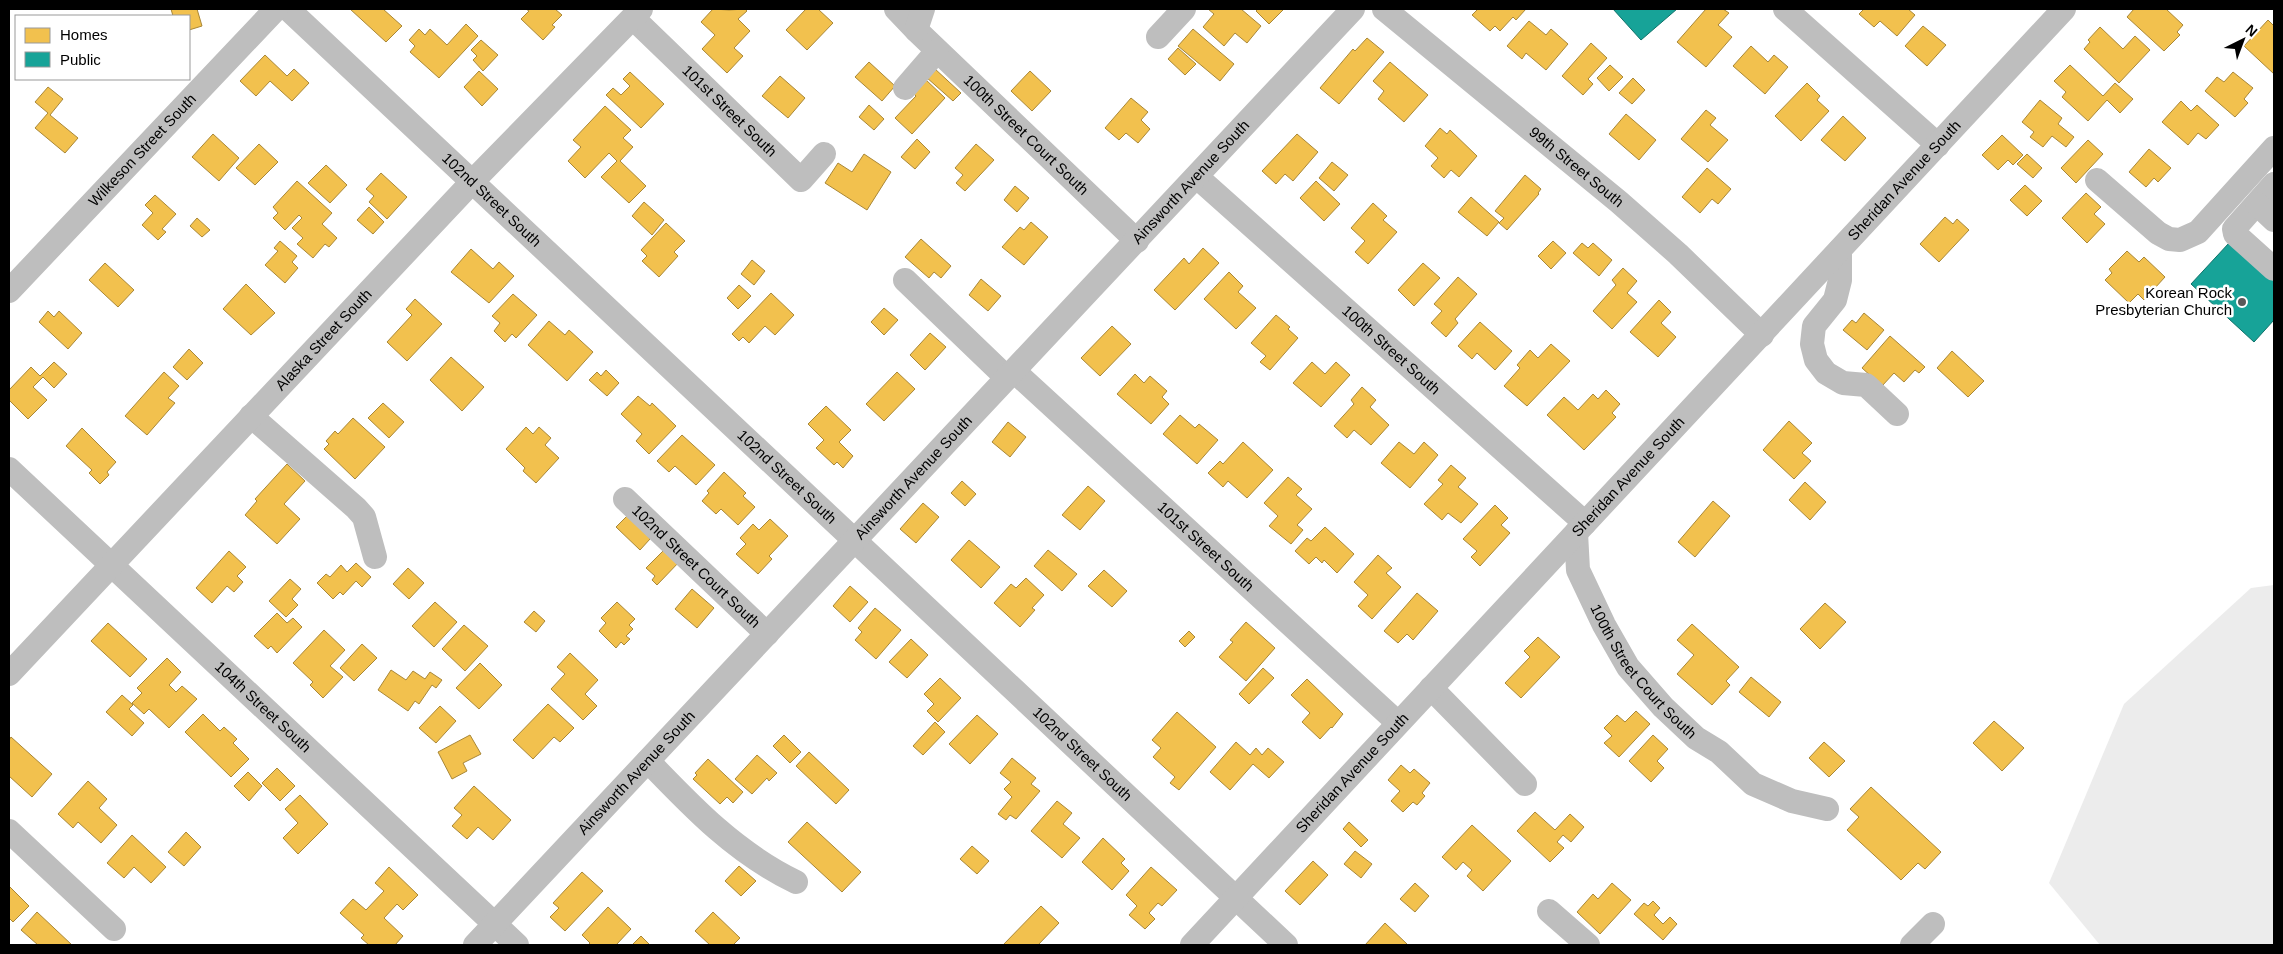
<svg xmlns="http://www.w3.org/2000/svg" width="2283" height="954" font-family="Helvetica,sans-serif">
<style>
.green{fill:#ececec}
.homes{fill:#f2c14e;stroke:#a98737}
.public{fill:#17a398;stroke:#10726a}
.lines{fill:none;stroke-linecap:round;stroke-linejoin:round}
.minor{stroke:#bebebe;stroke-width:24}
.poi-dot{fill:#595959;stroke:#fff;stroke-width:2}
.labels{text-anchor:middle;stroke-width:5;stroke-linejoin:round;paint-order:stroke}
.street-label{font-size:15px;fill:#000;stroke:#fff}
.poi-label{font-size:15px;fill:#000;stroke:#fff;text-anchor:end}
</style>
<rect width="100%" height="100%" fill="#fff"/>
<path class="green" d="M2274,585V945H2100L2049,883L2124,704L2251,588Z"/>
<path class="homes" d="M171,9H197L202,26L189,30V16H173Z
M350,9H383L402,26L386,42Z
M526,9H555L562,15L552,25L555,27L543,40L521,19L529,11Z
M713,9L729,10L745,9L747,11L738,19L750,31L734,48L743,56L727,73L702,49L715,35L701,22Z
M806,9H818L833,23L807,50L786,30Z
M1208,9H1241L1261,26L1247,43L1235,33L1224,46L1203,27L1214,14Z
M1258,9H1284L1269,24L1256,11Z
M1478,9H1526L1516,20L1513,17L1500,31L1495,26L1490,31L1472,15Z
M1706,9H1723L1729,13L1718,25L1732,37L1706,67L1677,42Z
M1864,9H1908L1915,15L1897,36L1880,21L1874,27L1859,14Z
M2134,9H2166L2183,25L2177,32L2180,35L2164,51L2127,17Z
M2268,20L2274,26V74L2244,46Z
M1529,21L1546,35L1551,29L1568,44L1546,70L1526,53L1522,59L1507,46Z
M466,24L478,36L439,78L410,52L415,46L409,40L419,29L425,35L430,29L447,45Z
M1923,26L1946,45L1927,66L1905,46Z
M2100,27L2123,49L2135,36L2150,50L2119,83L2084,49L2090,42L2088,40Z
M1193,29L1234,64L1220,81L1178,46Z
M1367,38L1384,52L1339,104L1320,88L1353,49L1355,51Z
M481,40L498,55L483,71L473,60L477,56L471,50Z
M1591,43L1607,58L1588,79L1593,84L1583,95L1562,76Z
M1751,46L1768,62L1774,55L1788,67L1765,94L1733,66Z
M1178,48L1196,64L1185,75L1168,59Z
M265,55L287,76L294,69L309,83L292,101L270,81L256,96L240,81Z
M869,62L895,86L882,101L855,77Z
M1390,62L1428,95L1404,122L1378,99L1384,91L1373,81Z
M1610,65L1623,77L1609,91L1597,78Z
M2070,65L2103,96L2115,83L2133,99L2120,113L2107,100L2088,121L2062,97L2066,92L2054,81Z
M934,68L961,93L953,101L926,77Z
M479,71L498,89L482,106L464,87Z
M1030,71L1051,91L1032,111L1011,91Z
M630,72L664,104L641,128L606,95L613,88L621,95L630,86L623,79Z
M2233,72L2253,88L2244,99L2248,103L2235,117L2205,91L2217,77L2224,82Z
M780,76L805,98L788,118L762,96Z
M924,78L945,98L912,134L895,118L916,96L911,91Z
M1633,78L1645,90L1632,104L1619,93Z
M1807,83L1820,96L1817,100L1829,111L1801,141L1775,116Z
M48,87L63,99L50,115L78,138L65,153L35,128L48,113L35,102Z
M1131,98L1148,112L1141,120L1150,129L1138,143L1126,133L1119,140L1105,128Z
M2040,100L2062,118L2058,124L2074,137L2066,147L2052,136L2043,147L2030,137L2034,132L2022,122Z
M2181,101L2191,111L2197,105L2219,125L2206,139L2198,133L2188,145L2162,122Z
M869,105L884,119L874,130L859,117Z
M605,106L631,130L623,138L633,147L620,161L646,186L629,203L601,177L617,161L609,153L585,178L568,161L581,147L573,140Z
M1706,110L1716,118L1710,125L1728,140L1708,162L1681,139Z
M1626,114L1656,140L1639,160L1609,134Z
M1843,116L1866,138L1845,161L1821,140Z
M1440,128L1447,134L1450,130L1477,156L1459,177L1451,170L1444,178L1431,166L1438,158L1425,146Z
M213,134L239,158L219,181L192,157Z
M1297,134L1318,152L1293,181L1285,174L1276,184L1262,171Z
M2002,135L2023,155L2013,165L2008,160L1998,170L1982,155Z
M917,139L930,152L915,169L901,157Z
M2088,140L2103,154L2076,183L2061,168Z
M259,144L278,162L255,185L236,168Z
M976,144L994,160L965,191L956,183L963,175L955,168Z
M2149,149L2171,168L2158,182L2154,178L2146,187L2129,172Z
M864,154L891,172L867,210L825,183L838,163L852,172Z
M2027,154L2042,168L2033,178L2017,164Z
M1332,162L1348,175L1334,191L1319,178Z
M326,165L347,185L330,203L308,183Z
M1707,168L1731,189L1718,204L1712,199L1700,213L1682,197Z
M381,173L407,197L387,219L369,202L374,196L366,189Z
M1525,175L1541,189L1538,193L1539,194L1507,230L1499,223L1504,218L1495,211Z
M297,181L332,213L322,224L337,238L329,247L325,244L313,258L297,244L303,238L292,228L302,218L299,215L285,230L273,218L278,213L273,207Z
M1316,181L1340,204L1324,221L1300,198Z
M2025,185L2042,201L2027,216L2010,200Z
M1015,186L1029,198L1017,212L1004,200Z
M2086,193L2101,207L2094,214L2105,224L2087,243L2062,218Z
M155,195L176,214L162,229L166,232L158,240L142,225L153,213L145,205Z
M1471,197L1499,222L1487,236L1458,212Z
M644,202L664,220L652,235L632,216Z
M1373,203L1387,216L1383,220L1397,232L1368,264L1355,252L1365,241L1351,228Z
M369,207L384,222L373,234L357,220Z
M1945,217L1953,224L1957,219L1969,230L1939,262L1920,244Z
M197,218L210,230L202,237L190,226Z
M1031,222L1048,237L1024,265L1002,247L1020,227L1024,230Z
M666,223L685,241L674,252L678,256L659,277L642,261L647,256L641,250Z
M921,239L951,266L941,278L934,272L929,278L905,257Z
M280,241L297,256L292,262L298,268L285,283L265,265L278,251L274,248Z
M1553,241L1566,253L1551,269L1538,256Z
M1582,243L1588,248L1593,243L1612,260L1599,276L1573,253Z
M1203,248L1219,263L1175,310L1154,290L1184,258L1189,264Z
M471,249L493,269L499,262L514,276L489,303L451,272Z
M2127,251L2139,262L2144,257L2165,277L2144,300L2138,294L2129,303L2105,280L2112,273L2109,269Z
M752,260L765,271L754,285L741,274Z
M105,263L134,290L118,307L89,280Z
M1423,263L1440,278L1414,306L1398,290Z
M1623,268L1637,281L1627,293L1637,302L1612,329L1593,311L1616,285L1612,280Z
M1229,272L1243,286L1238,292L1256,308L1236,329L1204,299Z
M1458,277L1477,294L1455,319L1458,323L1446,337L1431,323L1442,311L1434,304Z
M981,279L1001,296L988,311L969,295Z
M246,284L275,313L251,335L223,309Z
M739,285L751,296L738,309L727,298Z
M771,293L794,315L775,335L765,326L749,343L743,337L739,341L732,334Z
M513,294L537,315L516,338L512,334L505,342L494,331L500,323L492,316Z
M415,299L442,324L407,361L387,342L412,315L406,309Z
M1659,300L1671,312L1661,323L1676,337L1658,357L1630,332Z
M884,308L898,320L884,335L871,322Z
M48,311L54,317L59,311L82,333L68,349L39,322Z
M1864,313L1884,330L1867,350L1843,330L1852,320L1856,323Z
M1276,315L1290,327L1288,329L1298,338L1270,370L1260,362L1266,356L1251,343Z
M549,321L565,335L569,330L593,352L567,381L528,345Z
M1480,322L1512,351L1495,370L1477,353L1472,359L1458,346Z
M1112,326L1131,344L1100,376L1081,358Z
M930,333L946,347L925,370L910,355Z
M1890,336L1925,367L1919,373L1915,370L1904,382L1894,373L1882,386L1862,368Z
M1551,344L1570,361L1527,406L1504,386L1520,368L1517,365L1530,350L1538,358Z
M189,349L203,363L187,380L173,367Z
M1952,351L1984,381L1968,397L1937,368Z
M451,357L484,387L462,411L430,380Z
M54,362L67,374L54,388L43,377L33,387L47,400L28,419L9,400V390L31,367L40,376Z
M1312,362L1325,374L1336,362L1350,375L1321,407L1293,383Z
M606,370L619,383L607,396L589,380L597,372L601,376Z
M164,372L179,386L168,398L175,403L147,435L125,416Z
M897,372L915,389L884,421L866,404Z
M1135,374L1144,383L1150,376L1167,391L1162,397L1169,404L1151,424L1117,394Z
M1362,387L1376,400L1370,407L1389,425L1371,445L1354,430L1347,438L1334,426L1354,404L1351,400Z
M1606,390L1620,404L1612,413L1616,417L1584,450L1547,415L1564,397L1578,410L1593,394L1598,399Z
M638,396L650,406L652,403L676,426L649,454L636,441L642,434L621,414Z
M383,403L404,422L389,438L368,418Z
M826,406L851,430L839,442L853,456L843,468L837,462L834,465L816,448L824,440L808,424Z
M1180,415L1195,428L1199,424L1218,440L1197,464L1163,434Z
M353,418L385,447L355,479L324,449L329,444L326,441L335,431L338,434Z
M1789,421L1812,443L1802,453L1811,461L1794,479L1763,450Z
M1008,422L1026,437L1010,457L992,442Z
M526,427L533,434L539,427L551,438L545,445L559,458L536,483L523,471L525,468L506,449Z
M82,428L116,462L107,472L109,475L100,484L89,473L92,470L66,446Z
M682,435L715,465L696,485L675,466L669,472L657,461Z
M1243,442L1273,470L1247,498L1228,481L1223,487L1208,473L1220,461L1223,464Z
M1399,442L1414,454L1424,442L1438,455L1410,488L1381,463Z
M287,464L305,481L284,504L300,519L277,544L245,515L257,501L255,499Z
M1451,465L1466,478L1458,487L1478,504L1461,523L1448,513L1442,520L1424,504L1443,484L1438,480Z
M724,472L746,493L743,496L755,507L738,525L721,509L716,514L702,501L709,493L707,491Z
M1288,477L1302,489L1296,495L1312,509L1297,525L1303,530L1291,544L1269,526L1278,516L1264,503Z
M962,481L976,494L965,506L951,493Z
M1805,482L1826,502L1810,520L1789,500Z
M1088,486L1105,501L1080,530L1062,515Z
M1713,501L1730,516L1695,557L1678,542Z
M923,503L939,517L916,543L900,529Z
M1495,505L1508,518L1501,525L1510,533L1480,566L1471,557L1477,551L1463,539Z
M631,512L650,539L640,550L616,527Z
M770,519L788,536L769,556L772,559L758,574L736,554L746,544L740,538L753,524L759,530Z
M1325,527L1354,554L1337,573L1324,560L1322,563L1316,557L1309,564L1295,551L1307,538L1311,541Z
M969,540L1000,567L981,588L951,560Z
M667,547L681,560L657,585L652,580L655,576L646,568Z
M1048,550L1077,574L1062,591L1034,566Z
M229,551L246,567L237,576L243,582L234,592L227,586L212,603L196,588Z
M1378,555L1392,568L1386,573L1401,587L1372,619L1358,606L1368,595L1354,582Z
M356,563L371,577L362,587L356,581L343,595L340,592L333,599L317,583L326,574L330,577L341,565L347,572Z
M408,568L424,583L409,599L393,584Z
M1104,570L1127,591L1112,607L1088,586Z
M1026,578L1044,595L1032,608L1035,610L1020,627L994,603L1011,584L1016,588Z
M290,579L301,589L292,599L298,605L286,617L269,601Z
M850,586L868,602L850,622L833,606Z
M692,589L714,608L697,628L675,609Z
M1417,593L1438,611L1413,640L1407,634L1398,643L1384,631Z
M435,602L457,622L434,647L412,626Z
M617,602L635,619L629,625L633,629L626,636L630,639L624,645L621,642L616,648L599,631L606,623L601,618Z
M1825,603L1846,622L1820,649L1800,629Z
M875,608L901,630L876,659L855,640L862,632L858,628Z
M534,611L545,621L536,632L524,622Z
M277,613L287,623L293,618L302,627L277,653L271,646L268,649L254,636Z
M1246,622L1275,648L1246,681L1219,657L1233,642L1230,640Z
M108,623L147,659L130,677L91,641Z
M1692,624L1739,667L1726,681L1730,685L1712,705L1677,674L1694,655L1677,640Z
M464,625L488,646L465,671L442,649Z
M324,630L345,650L330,666L343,677L323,698L310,685L313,682L293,663Z
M1189,631L1195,637L1185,647L1179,641Z
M1538,637L1560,657L1521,698L1505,683L1530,657L1524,651Z
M911,639L928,655L907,678L889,662Z
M362,644L377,658L354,681L340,668Z
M570,653L598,680L585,694L597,706L583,720L551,689L565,674L557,667Z
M167,658L181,672L169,685L176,692L182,686L197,699L169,728L149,709L144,714L132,703L142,693L137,688Z
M480,663L502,685L479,709L456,688Z
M1263,668L1274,678L1249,704L1239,694Z
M391,670L406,680L413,671L425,679L430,672L442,680L436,688L432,685L419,704L415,701L408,711L378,690Z
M1751,677L1781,702L1769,717L1739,692Z
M940,678L961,698L938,722L927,711L934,704L924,694Z
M1307,679L1343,714L1332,728L1331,727L1320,739L1302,722L1310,713L1291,695Z
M122,695L133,705L129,709L144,723L132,736L106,712Z
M548,704L574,728L560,742L554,737L533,759L513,740Z
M440,706L456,721L436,743L419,728Z
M1636,711L1650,724L1619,757L1604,743L1612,736L1604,728L1617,715L1625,722Z
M1177,712L1216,747L1179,790L1170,783L1175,777L1153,757L1161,748L1152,740Z
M203,714L220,731L224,727L237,739L233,743L249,759L231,777L185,732Z
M977,715L998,734L970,764L949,744Z
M1994,721L2024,748L2002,771L1973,743Z
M935,722L945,732L923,755L913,746Z
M470,735L481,754L463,763L467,771L452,779L438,752Z
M784,735L801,752L790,763L773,746Z
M1653,735L1668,749L1657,761L1664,768L1651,782L1629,761Z
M11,737L52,774L32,797L9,776V740Z
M1236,742L1250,755L1256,748L1262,755L1268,748L1284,762L1269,778L1253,764L1230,790L1210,772Z
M1824,742L1845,761L1829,777L1809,758Z
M809,752L849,790L836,804L796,766Z
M757,755L777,773L769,781L767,778L752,794L735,779Z
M1012,758L1036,778L1031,784L1040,791L1016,819L1010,815L1006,820L998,814L1012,797L1004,789L1011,782L1000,773Z
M708,759L743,792L733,803L727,797L720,804L693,779L697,775L695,773Z
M1401,765L1410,773L1414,769L1430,783L1422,793L1425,796L1417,805L1413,802L1403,812L1391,801L1400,791L1388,780Z
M277,768L295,786L280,801L262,783Z
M248,772L262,786L249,801L234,786Z
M88,781L107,799L99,808L117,825L101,843L78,822L73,828L58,814Z
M474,786L511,820L493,840L478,827L467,839L452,826L462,815L454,808Z
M1871,787L1941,852L1925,869L1918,863L1901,880L1847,830L1859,817L1850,809Z
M300,795L328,824L298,854L283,838L298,823L285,809Z
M1057,801L1072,813L1063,824L1080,838L1062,858L1031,831Z
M1535,812L1555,830L1570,814L1584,827L1571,842L1563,835L1557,842L1564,848L1550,862L1517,831Z
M807,822L861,872L842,892L788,842Z
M1349,822L1368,840L1361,847L1343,829Z
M1472,825L1511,861L1483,891L1467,876L1472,870L1463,862L1456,870L1442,857Z
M186,832L201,847L184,866L168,852Z
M132,835L166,867L151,883L134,867L124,878L107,863Z
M1103,838L1125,859L1121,863L1129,871L1112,890L1082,862Z
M972,846L989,861L977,874L960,859Z
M1355,851L1372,864L1361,878L1344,864Z
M1313,861L1328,875L1300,905L1285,891Z
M739,866L756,881L741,896L725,881Z
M389,867L418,895L403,910L397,904L384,918L403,936L395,945H369L361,938L364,935L340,913L353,899L366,910L384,891L375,883Z
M1151,867L1177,890L1162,906L1158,903L1149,913L1155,919L1145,929L1129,915L1137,906L1126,895Z
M582,872L603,891L565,931L550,917L559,908L553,903Z
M1415,883L1429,896L1415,912L1400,899Z
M1612,883L1631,900L1600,934L1577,912L1593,894L1598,899Z
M9,886L29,906L13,922L9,918Z
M1653,901L1660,908L1654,915L1663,924L1670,917L1677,924L1663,940L1634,914L1644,903L1648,906Z
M1041,906L1059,923L1038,945H1003Z
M608,907L631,929L616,945H588L590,943L582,935Z
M37,912L72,945H38L21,930Z
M713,912L740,938L733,945H710L695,931Z
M1385,923L1407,944L1406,945H1365Z
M641,936L650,945H632Z"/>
<path class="public" d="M1613,9H1677L1641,40Z
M2229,243L2274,271V320L2254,342L2191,284Z"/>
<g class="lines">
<g class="minor">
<path id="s1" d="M288,9L1286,945"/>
<path id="s2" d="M896,9L916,30L1137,241"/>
<path id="s3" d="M1384,9L1619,202L1678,254L1762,335"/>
<path d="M1785,9L1938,145"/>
<path id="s4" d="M633,18L801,180L824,154"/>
<path d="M916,30L923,9"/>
<path d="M1158,37L1184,9"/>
<path d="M905,88L937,51"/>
<path id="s5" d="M1197,177L1585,523"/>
<path d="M2097,180L2158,233L2169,239L2180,240L2198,232L2274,148"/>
<path d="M2274,184L2234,229L2235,234L2274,269"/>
<path d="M2257,204L2274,220"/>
<path d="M1840,250V280L1835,300L1814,326L1812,344L1816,360L1826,373L1843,383L1866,385L1897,414"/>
<path d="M905,280L1007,378"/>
<path id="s6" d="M9,291L276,9"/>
<path id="s7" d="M1014,371L1398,723"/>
<path d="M251,416L356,508L364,517L375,557"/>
<path id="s8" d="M9,469L517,945"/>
<path id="s9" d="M625,499L767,634"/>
<path id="s10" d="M1576,533L1578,570L1604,625L1628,667L1663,707L1696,738L1719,752L1753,784L1792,801L1827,809"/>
<path id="s11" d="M9,674L472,182L641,9"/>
<path d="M1431,688L1525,784"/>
<path d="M648,761C693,808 736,853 796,882"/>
<path d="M9,831L114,929"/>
<path d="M1549,911L1588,945"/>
<path id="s12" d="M475,945L1353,9"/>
<path id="s13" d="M1192,945L2064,9"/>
<path d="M1912,945L1933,924"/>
</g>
</g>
<circle class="poi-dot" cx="2242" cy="302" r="5"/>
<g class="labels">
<g class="street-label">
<text dy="5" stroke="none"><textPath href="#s4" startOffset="134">101st Street South</textPath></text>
<text dy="5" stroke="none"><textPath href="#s2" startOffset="181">100th Street Court South</textPath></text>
<text dy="5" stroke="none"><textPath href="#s6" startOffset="194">Wilkeson Street South</textPath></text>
<text dy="5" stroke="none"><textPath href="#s3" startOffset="249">99th Street South</textPath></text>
<text dy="5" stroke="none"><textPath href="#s13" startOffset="1045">Sheridan Avenue South</textPath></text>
<text dy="5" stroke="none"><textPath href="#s12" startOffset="1046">Ainsworth Avenue South</textPath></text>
<text dy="5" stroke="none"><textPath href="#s1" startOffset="279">102nd Street South</textPath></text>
<text dy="5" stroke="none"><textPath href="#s11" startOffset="459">Alaska Street South</textPath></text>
<text dy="5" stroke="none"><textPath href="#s5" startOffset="260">100th Street South</textPath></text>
<text dy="5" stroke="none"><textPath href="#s1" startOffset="684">102nd Street South</textPath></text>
<text dy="5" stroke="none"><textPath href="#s12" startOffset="641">Ainsworth Avenue South</textPath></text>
<text dy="5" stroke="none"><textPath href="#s13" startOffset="640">Sheridan Avenue South</textPath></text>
<text dy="5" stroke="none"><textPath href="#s7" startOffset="260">101st Street South</textPath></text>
<text dy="5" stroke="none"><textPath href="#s9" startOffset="98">102nd Street Court South</textPath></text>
<text dy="5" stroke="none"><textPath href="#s10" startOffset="159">100th Street Court South</textPath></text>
<text dy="5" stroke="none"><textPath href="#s8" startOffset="348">104th Street South</textPath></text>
<text dy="5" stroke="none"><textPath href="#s1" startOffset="1089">102nd Street South</textPath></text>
<text dy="5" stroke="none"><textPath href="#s12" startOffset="236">Ainsworth Avenue South</textPath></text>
<text dy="5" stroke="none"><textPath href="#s13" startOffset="235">Sheridan Avenue South</textPath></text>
</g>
<g class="poi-label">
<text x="2232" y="298">Korean Rock<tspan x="2232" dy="17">Presbyterian Church</tspan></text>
</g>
</g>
<rect width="2283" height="954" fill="none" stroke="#000000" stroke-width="20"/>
<rect x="15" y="15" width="175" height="65" fill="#ffffff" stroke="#999999"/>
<rect x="25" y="28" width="25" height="15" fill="#f2c14e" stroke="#999999"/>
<text x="60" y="40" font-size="15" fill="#000000">Homes</text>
<rect x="25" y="52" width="25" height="15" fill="#17a398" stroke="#999999"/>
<text x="60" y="65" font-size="15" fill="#000000">Public</text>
<g transform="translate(2243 40) rotate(42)" stroke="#ffffff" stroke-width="4" paint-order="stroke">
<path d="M0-4L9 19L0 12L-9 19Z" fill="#000000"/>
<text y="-8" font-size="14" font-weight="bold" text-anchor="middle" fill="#000000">N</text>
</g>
</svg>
